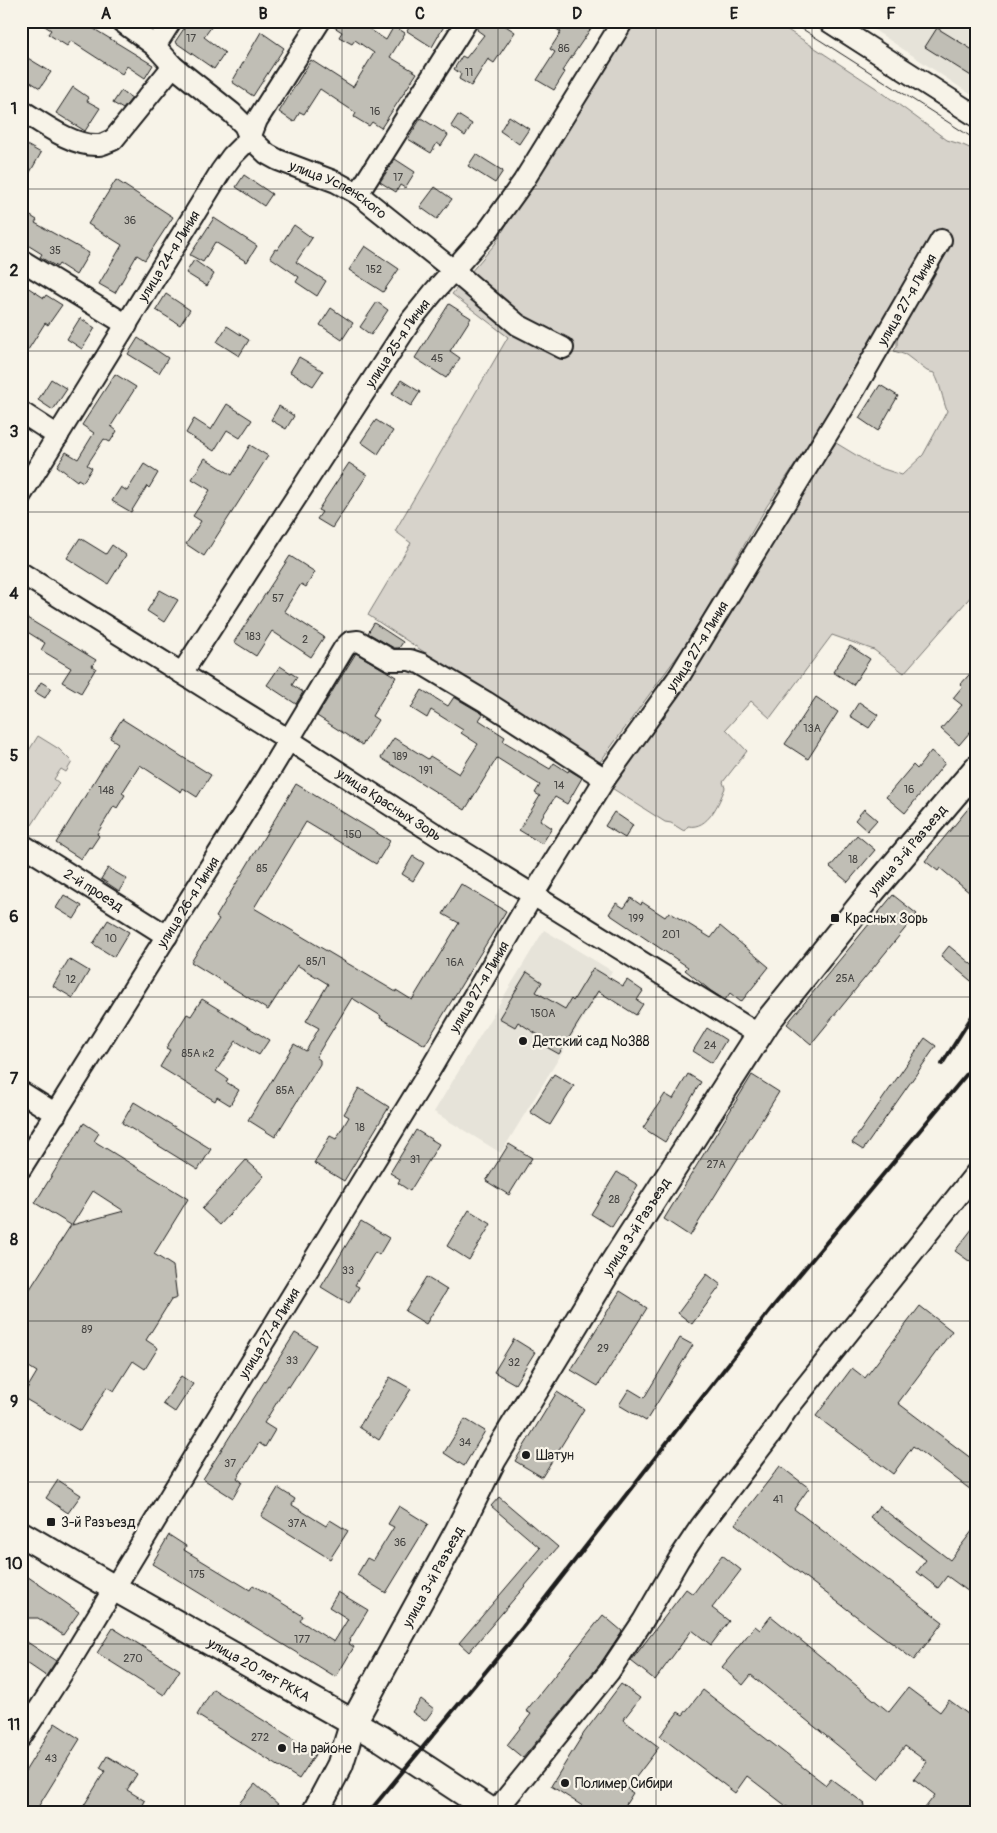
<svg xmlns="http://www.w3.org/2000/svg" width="997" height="1833" font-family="Pangolin,sans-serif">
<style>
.built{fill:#e6e3d9}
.green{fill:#d7d3cb;stroke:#7a7874}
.building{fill:#c0beb5;stroke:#1c1c1c;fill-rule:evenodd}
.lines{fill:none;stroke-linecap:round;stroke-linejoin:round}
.minor-casing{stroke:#1c1c1c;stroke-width:24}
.major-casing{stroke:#1c1c1c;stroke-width:29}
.minor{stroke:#f7f3e8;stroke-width:20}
.major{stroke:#f7f3e8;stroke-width:25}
.tram{stroke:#1c1c1c;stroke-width:1}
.rail{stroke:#1c1c1c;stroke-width:4}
.grid{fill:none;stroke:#1c1c1c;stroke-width:1;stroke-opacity:0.55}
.poi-dot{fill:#1c1c1c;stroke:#f7f3e8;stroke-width:2}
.labels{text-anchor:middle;stroke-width:4.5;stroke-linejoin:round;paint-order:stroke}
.number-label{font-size:11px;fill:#454442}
.street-label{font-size:14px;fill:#1c1c1c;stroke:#f7f3e8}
.poi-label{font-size:14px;fill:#1c1c1c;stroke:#f7f3e8;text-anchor:start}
.neatline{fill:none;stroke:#1c1c1c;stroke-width:2}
.grid-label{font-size:16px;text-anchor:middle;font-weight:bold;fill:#1c1c1c}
</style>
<rect width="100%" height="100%" fill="#f7f3e8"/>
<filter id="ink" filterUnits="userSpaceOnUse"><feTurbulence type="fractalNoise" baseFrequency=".02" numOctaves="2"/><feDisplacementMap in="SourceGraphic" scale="10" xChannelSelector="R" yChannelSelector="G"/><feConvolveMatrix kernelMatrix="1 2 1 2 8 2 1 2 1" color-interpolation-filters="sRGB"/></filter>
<g filter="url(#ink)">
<path class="built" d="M861,21H976V98Z
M544,930L612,971L501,1153L434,1112Z"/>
<path class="green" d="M633,21H774L876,88L947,140L963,145L976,151V596L973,594L904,673L874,650L832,635L770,718L751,701L726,729L747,751L723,782L725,788C719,803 708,830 688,826L684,831L671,823L665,822L607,785L785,515L836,443L874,466L902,475L923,455L947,411C942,398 941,385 934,373L927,371L906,355L894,351L897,346V324L927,289L952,243L945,230L941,228L882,322L829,414L767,506L687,643L597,766L368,615L411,543L395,531L508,337L452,294L495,244L564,129Z
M38,736L59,749L72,762L66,772L61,769L54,779L59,783L32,825L21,818V763Z"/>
<path class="building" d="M37,21H81L153,65L145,78L127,66L122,74L71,41L67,46L48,34L51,30Z
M189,21H205L212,26L204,37L225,53L214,69L175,42Z
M332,21H357L386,40L394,26L405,33L390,57L417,73L381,128L372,122L369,126L354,117L356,113L320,89L304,114L300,112L294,122L279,112L311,60L353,87L374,53L355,40L352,44L339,37L342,32L331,25Z
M413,21H447L432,47L407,31Z
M483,21H498L515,32L494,63L488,59L471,86L459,79L461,74L454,69L462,56L466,58L484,35L477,30Z
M544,21H596L562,71L565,72L554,90L537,80L555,52L550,49L561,32Z
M937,28L976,52V79L925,47Z
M261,32L284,48L253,96L232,82Z
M21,54L51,72L40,88L21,76Z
M73,87L89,98L87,101L100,108L85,131L56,113Z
M121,91L132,98L123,109L113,103Z
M458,115L472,124L465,136L451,126Z
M509,116L529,129L519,144L500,131Z
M421,118L448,135L441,146L437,143L431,153L408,139Z
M25,144L41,153L21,188V150Z
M476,154L503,171L495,183L468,166Z
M395,159L415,172L405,188L400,185L396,192L380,182Z
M244,175L272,194L264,206L236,187Z
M116,180L173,217L145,260L137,255L115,293L99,284L122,245L88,224Z
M435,187L452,199L437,219L420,207Z
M21,210L37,220L35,223L89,253L76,275L59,264L57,267L40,257L42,254L21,241Z
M214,218L257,246L247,262L215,242L203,262L190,255Z
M294,225L312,238L296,262L326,281L317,296L296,282L299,277L270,257L275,249L277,250Z
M365,246L399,269L383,292L349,270Z
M194,260L214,274L207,286L186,273Z
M21,283L44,298L46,295L62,305L48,325L45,323L21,361V327L28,316L21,312Z
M166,294L190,310L180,325L156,310Z
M377,302L388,310L371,335L360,327Z
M449,304L471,318L450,351L460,358L446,378L415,358Z
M331,308L353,323L342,340L320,325Z
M80,318L95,328L82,349L67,339Z
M227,326L249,340L239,356L217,342Z
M138,338L168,358L159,373L128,354Z
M299,357L323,371L313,386L290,372Z
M115,374L136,387L111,426L117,431L110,442L104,439L87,465L92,468L83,482L78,479L77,481L57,466L66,452L78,459L94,433L82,425Z
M51,379L67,389L53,410L38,400Z
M401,380L420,392L411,406L392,394Z
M880,385L898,396L878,431L859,418Z
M227,404L252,420L240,438L227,430L214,451L186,433L194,419L211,430Z
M279,406L294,416L286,429L271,420Z
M376,420L393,431L378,454L361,442Z
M250,445L268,456L204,556L186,544L201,521L193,516L210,490L192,479L205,458L232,475Z
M349,463L367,475L332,528L317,519L322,512L318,510Z
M144,464L158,473L149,488L147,486L131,512L112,501L121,487L127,491Z
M80,538L106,554L112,545L126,555L108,584L67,558Z
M290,556L315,572L306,587L301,584L284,611L324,637L311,657L272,631L256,656L234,642Z
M160,590L178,600L164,622L147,611Z
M27,618L96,660L92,666L96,668L81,693L62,682L71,668L41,650L45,643L21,628Z
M374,623L403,642L399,648H394L368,633Z
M850,646L870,659L853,685L833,672Z
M356,653L396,677L372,716L378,720L362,745L317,716Z
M280,666L297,677L292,685L303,692L296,704L267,685Z
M976,667V725L959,745L941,729L962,705L953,698L962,687L960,685Z
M41,682L51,688L45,698L35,692Z
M422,690L448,706L454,697L483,714L479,720L505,737L503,741L550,769L554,763L568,772L569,770L582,778L567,804L555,797L540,820L552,828L542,844L519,830L540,796L535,793L540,785L497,758L465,810L381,758L394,738L428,759L430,756L459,774L478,744L461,733L463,730L431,710L427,718L411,708Z
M816,697L838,712L808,759L785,744Z
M859,702L878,715L869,728L850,716Z
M122,719L211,775L197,797L183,788L181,792L140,765L122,793L125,795L117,808L114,806L97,834L99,836L91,848L89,847L81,859L56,843L118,743L110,738Z
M931,751L945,763L905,813L886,797L913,765L917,769Z
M296,784L390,841L376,864L306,822L254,908L396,992V990L412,1000L459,923L443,914L461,884L506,911L425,1045L380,1018L381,1016L352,998L316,1057L320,1060V1064L275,1137L248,1120L294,1044L306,1051L319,1028L306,1021L328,984L297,965L268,1010L191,962L219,919L216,917Z
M976,799V898L940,868L938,871L925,861Z
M864,809L877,820L867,831L855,820Z
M614,812L633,825L625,838L605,826Z
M857,835L875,850L848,882L830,867Z
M413,856L424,863L413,881L402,874Z
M108,868L127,879L119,891L101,879Z
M64,895L82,906L74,919L56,908Z
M893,895L917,914L811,1044L787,1024Z
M631,898L641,905L642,902L665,917L669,912L711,938L720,926L769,967L741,1002L730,993L725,1000L711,991L685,970L688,967L609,914L616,903L624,908Z
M108,920L129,932L114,957L93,944Z
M949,946L976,968V985L941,956Z
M69,959L89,971L73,998L53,986Z
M593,968L623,986L627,980L643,991L637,1000L643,1004L636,1015L598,991L559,1054L543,1045L546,1040L518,1022L515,1027L499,1018L527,972L542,982L536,992L565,1009L571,999L573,1001Z
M202,999L269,1040L259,1055L236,1041L216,1071L228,1079L226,1082L239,1090L230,1105L217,1097L215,1101L160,1067L170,1050L166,1048L187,1014L191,1016Z
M707,1028L726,1040L712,1063L693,1051Z
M925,1038L936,1046L863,1150L852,1143Z
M554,1074L574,1086L550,1125L530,1112Z
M688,1074L701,1082L665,1142L643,1128L665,1094L673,1099Z
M752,1075L779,1092L690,1236L664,1219Z
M359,1088L389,1107L344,1181L314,1163L330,1136L336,1139L349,1117L344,1114Z
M134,1102L211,1149L198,1170L122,1123Z
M84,1123L99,1133L94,1141L188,1199L154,1254L173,1266L177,1298L171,1300L146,1340L158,1348L145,1369L133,1361L114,1391L107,1387L80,1431L22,1397L37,1372L21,1362V1303L71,1225L35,1203ZM93,1191L124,1211L72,1225Z
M416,1130L439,1144L410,1191L398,1183L400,1179L390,1173Z
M509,1144L532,1158L509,1195L486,1181Z
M246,1160L264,1176L220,1225L202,1209Z
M617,1172L638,1185L612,1227L591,1214Z
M469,1210L491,1224L469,1260L447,1246Z
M361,1221L389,1238L379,1255L375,1252L355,1285L359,1287L349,1304L321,1287Z
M976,1224V1266L955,1251Z
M707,1274L721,1285L692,1324L678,1313Z
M426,1277L447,1290L426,1324L405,1311Z
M620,1291L647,1308L598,1386L571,1370Z
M920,1306L952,1331L898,1403L976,1462V1483L971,1490L913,1446L893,1474L816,1416L852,1368L865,1378Z
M295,1333L316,1345L289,1387L287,1386L264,1423L275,1430L265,1447L259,1443L237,1478L242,1482L233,1498L203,1479Z
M680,1338L693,1345L646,1421L619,1405L629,1389L644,1398Z
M514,1339L535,1352L515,1384L494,1372Z
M181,1376L193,1384L175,1412L163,1404Z
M390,1377L411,1389L379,1440L359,1427Z
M557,1392L584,1409L542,1477L515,1461Z
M465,1419L485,1431L464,1466L444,1453Z
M780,1466L809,1488L794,1509L943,1622L914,1660L735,1524Z
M58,1480L81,1495L68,1513L46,1498Z
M278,1488L295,1499L292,1505L326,1526L330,1520L348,1531L330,1559L261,1516Z
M499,1497L558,1547L469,1652L459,1643L540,1548L491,1506Z
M399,1506L428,1524L386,1593L357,1575L367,1558L373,1561L394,1527L388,1524Z
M879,1506L950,1560L976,1526V1597L947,1576L938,1588L917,1572L926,1560L870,1517Z
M169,1535L186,1546L184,1550L250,1590L253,1585L303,1616L300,1621L334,1642L348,1619L329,1607L338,1592L368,1610L348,1643L354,1647L336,1677L152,1564Z
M722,1555L741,1570L712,1608L729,1621L711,1645L692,1630L655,1680L631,1661L686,1589L693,1594Z
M21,1572L79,1612L63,1635L38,1618H21Z
M603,1615L622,1631L600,1664L523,1758L507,1745L531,1714L526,1711Z
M771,1616L889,1712L908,1688L940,1712L949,1700L976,1720V1812H922L935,1795L914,1779L927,1762L905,1746L879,1779L751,1675L743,1685L722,1667L755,1626L760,1630Z
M113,1628L180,1670L164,1695L97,1653Z
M21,1638L56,1661L46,1676L21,1659Z
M621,1684L640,1698L623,1720L659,1747L627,1789L633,1793L621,1812H592L551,1786L584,1733Z
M213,1689L316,1753L299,1779L197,1715Z
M703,1690L826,1785L831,1779L865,1804L859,1812H794L747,1776L735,1793L660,1736L678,1712L683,1715Z
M421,1699L434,1709L425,1721L412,1712Z
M55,1723L80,1739L35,1812H21V1778Z
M107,1756L137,1774L127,1790L145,1801L139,1812H80L105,1771L100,1768Z
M255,1784L287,1812H232Z"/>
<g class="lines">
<g class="minor-casing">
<g id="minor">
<path id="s1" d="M121,21L155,46L173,66L232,113L244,125L250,138L267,154L278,160L336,182L358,194L453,270L518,325L563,348"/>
<path d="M828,21L976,116"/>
<path d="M155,46L171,21"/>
<path d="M21,110C42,123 73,147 99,145C103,145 109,141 113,140L173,66"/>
<path d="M358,194L467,21"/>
<path d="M21,260L127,325"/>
<path d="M21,412L58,436"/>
<path id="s2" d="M21,495L221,171L232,156L250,138L257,120L320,21"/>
<path id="s3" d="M21,573L289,740L454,846L758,1034"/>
<path id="s4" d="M182,673L412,319L433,293L487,232L523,182L623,21"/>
<path id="s5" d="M21,844L167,936"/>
<path d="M21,1092L56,1114"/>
<path id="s6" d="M21,1168L267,776L344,648L350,642L358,641L391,660H410L422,664L486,702L605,779"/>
<path id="s7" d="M21,1737L72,1658L233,1392L430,1070L533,895L605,779L680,675L855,389L941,240"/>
<path d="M495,1812L609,1672L643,1621L679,1559L701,1526L772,1433L786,1411L976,1173"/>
</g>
</g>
<g class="major-casing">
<g id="major">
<path id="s8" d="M21,1534L114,1588L382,1739L493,1812"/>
<path id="s9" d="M315,1812L340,1765L353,1723L458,1531L493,1460L611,1266L768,1021L870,894L976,769"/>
</g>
</g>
<use href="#minor" class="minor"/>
<use href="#major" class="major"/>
<path class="tram" d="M790,21L976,140
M808,21L976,129"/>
<path class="rail" d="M942,1064L976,1010
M369,1812L522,1628L775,1304L976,1063"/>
</g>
</g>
<path class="grid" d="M185,21V1812M342,21V1812M498,21V1812M656,21V1812M812,21V1812M21,189H976M21,351H976M21,512H976M21,674H976M21,836H976M21,997H976M21,1159H976M21,1321H976M21,1482H976M21,1644H976"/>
<g class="poi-dot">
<rect x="830" y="913" width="10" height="10" rx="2.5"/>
<circle cx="523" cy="1041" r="5"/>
<circle cx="526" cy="1455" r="5"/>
<rect x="46" y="1517" width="10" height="10" rx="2.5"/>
<circle cx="282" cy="1748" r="5"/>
<circle cx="565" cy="1783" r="5"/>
</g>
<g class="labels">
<g class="number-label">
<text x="191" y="42">17</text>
<text x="564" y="52">86</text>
<text x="469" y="76">11</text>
<text x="375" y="115">16</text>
<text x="398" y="181">17</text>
<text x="130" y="224">36</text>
<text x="55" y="254">35</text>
<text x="374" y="273">152</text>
<text x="437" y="362">45</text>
<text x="278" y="602">57</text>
<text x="253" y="640">183</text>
<text x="305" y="643">2</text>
<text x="812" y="732">13А</text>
<text x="400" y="760">189</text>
<text x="426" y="774">191</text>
<text x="559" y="789">14</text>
<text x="909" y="793">16</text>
<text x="106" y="794">148</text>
<text x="353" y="838">150</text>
<text x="853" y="863">18</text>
<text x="262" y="872">85</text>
<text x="636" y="922">199</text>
<text x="671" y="938">201</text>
<text x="111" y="942">10</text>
<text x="316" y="965">85/1</text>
<text x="455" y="966">16А</text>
<text x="845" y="982">25А</text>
<text x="71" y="983">12</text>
<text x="543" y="1017">150А</text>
<text x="710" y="1049">24</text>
<text x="198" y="1057">85А к2</text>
<text x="285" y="1094">85А</text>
<text x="360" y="1131">18</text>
<text x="415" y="1163">31</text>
<text x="716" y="1168">27А</text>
<text x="614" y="1203">28</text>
<text x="348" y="1274">33</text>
<text x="87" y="1333">89</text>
<text x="603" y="1352">29</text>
<text x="292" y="1364">33</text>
<text x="514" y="1366">32</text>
<text x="465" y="1446">34</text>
<text x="230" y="1467">37</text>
<text x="778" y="1503">41</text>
<text x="297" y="1527">37А</text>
<text x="400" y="1546">36</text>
<text x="197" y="1578">175</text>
<text x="302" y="1643">177</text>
<text x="133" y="1662">270</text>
<text x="260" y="1741">272</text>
<text x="51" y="1762">43</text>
</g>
<g class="street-label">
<text dy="5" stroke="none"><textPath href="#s1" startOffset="279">улица Успенского</textPath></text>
<text dy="5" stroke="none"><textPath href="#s2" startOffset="281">улица 24-я Линия</textPath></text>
<text dy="5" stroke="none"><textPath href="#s7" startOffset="1689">улица 27-я Линия</textPath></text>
<text dy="5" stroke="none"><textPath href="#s4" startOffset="394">улица 25-я Линия</textPath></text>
<text dy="5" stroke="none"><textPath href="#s7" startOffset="1284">улица 27-я Линия</textPath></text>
<text dy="5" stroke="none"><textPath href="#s3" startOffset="435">улица Красных Зорь</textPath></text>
<text dy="5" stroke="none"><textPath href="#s9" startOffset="1134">улица 3-й Разъезд</textPath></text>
<text dy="5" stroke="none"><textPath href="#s5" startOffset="86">2-й проезд</textPath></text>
<text dy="5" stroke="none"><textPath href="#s6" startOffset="314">улица 26-я Линия</textPath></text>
<text dy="5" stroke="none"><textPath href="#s7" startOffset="879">улица 27-я Линия</textPath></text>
<text dy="5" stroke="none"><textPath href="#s9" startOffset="669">улица 3-й Разъезд</textPath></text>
<text dy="5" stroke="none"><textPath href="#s7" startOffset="474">улица 27-я Линия</textPath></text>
<text dy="5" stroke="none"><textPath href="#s9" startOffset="264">улица 3-й Разъезд</textPath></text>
<text dy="5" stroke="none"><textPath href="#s8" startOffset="274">улица 20 лет РККА</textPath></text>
</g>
<g class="poi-label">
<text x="845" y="923">Красных Зорь</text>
<text x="533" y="1046">Детский сад №388</text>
<text x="536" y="1460">Шатун</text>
<text x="61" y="1527">3-й Разъезд</text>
<text x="292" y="1753">На районе</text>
<text x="575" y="1788">Полимер Сибири</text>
</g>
</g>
<rect width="997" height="1833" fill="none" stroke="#f7f3e8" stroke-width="55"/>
<rect x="28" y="28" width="942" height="1778" class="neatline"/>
<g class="grid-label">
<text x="106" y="19">A</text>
<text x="263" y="19">B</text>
<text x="420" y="19">C</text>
<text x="577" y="19">D</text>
<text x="734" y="19">E</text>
<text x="891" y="19">F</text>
<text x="14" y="114">1</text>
<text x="14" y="276">2</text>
<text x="14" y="437">3</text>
<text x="14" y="599">4</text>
<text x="14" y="761">5</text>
<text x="14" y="922">6</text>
<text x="14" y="1084">7</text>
<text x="14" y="1245">8</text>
<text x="14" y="1407">9</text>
<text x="14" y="1569">10</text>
<text x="14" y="1730">11</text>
</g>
</svg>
